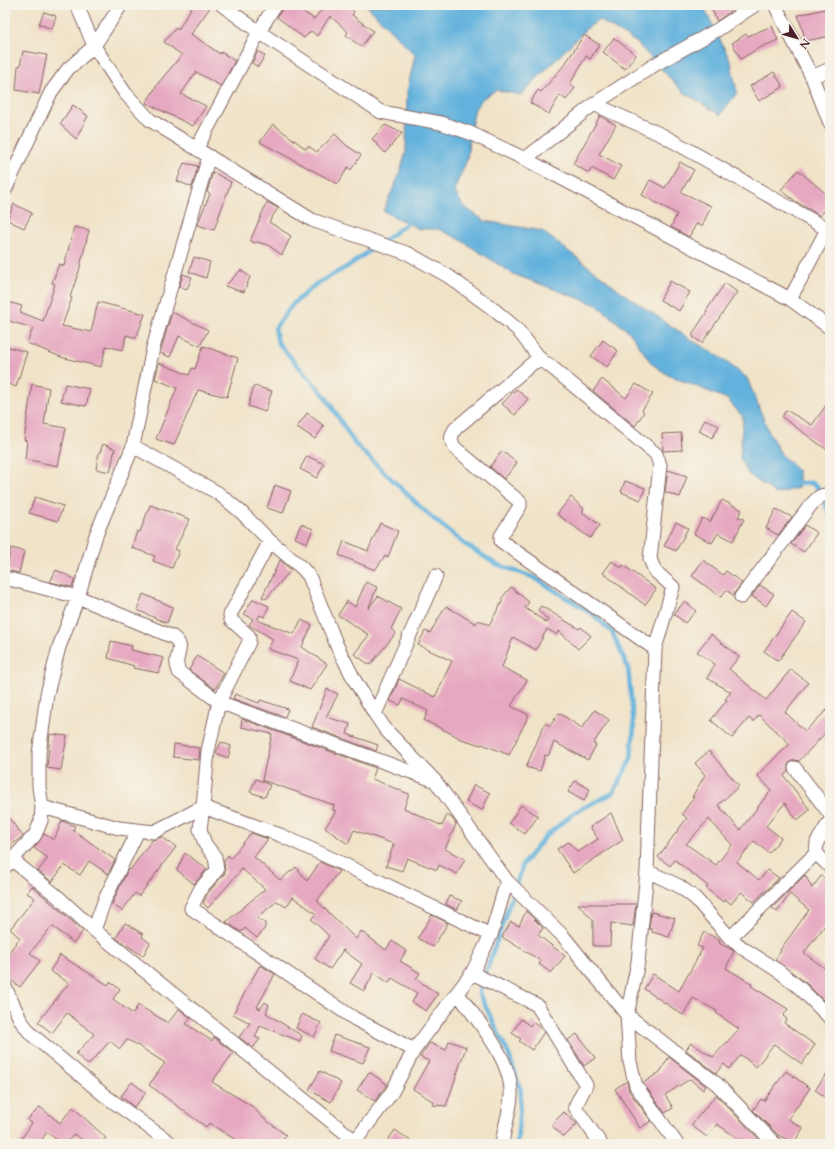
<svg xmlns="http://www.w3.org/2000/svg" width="835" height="1149" font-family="Cardo,serif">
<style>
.water{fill:#63b2dd;stroke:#566884}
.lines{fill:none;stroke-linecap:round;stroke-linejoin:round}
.stream{stroke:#63b2dd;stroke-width:4.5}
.building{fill:#e6a8c1;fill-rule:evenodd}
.minor-casing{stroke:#846462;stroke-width:15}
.minor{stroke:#fff;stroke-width:13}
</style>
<rect width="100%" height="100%" fill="#f7f3e8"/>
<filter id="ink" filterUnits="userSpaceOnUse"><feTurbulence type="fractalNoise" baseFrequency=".025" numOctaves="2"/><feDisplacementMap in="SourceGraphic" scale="8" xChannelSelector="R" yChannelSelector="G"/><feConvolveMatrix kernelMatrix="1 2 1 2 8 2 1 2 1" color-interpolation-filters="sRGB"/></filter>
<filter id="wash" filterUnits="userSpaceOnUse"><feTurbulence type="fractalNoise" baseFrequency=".012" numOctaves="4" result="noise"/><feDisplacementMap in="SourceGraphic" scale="16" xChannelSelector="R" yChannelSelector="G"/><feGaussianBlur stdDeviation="0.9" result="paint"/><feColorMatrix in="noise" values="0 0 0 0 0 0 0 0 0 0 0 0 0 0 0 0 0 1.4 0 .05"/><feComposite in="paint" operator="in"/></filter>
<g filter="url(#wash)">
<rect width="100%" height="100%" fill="#f0e3c8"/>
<path class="water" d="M366,5H703L731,62L737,93L720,115L682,91L636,42L599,20L586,29L521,95L496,90L482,99L475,109L470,133L467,160L454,190L463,206L485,221L542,231L626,295L693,341L720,357L747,378L769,432L781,454L798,471V488L776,494L748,474L740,458L743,417L727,399L668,375L652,364L630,333L597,305L513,274L459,239L438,229H419L383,211L400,173L406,151L407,91L415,55Z"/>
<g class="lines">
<path class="stream" d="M412,220L350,265L316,284L293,304L275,328L278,343L325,396L355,444L429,515L463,543L496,564L535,578L594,615L612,632L628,668L634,727L631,759L613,793L575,812L546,836L523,864L479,993L509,1055L521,1091L517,1144
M794,483H811L817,486L830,515"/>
</g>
<g id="blocks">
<path class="building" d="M193,5H212L191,34L220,54L221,52L235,61L221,86L196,72L181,94L206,106L193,126L146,103L159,82L182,55L164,42L176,28L178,30Z
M285,5H293L314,19L322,9L316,5H347L354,12L352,15L373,31L361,47L346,35L348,32L330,16L317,36L311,31L304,38L277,17Z
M710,5H727L730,12L717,21Z
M830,8V36L806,41L798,15Z
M44,12L56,16L52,29L39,24Z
M772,26L778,40L757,49L741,59L732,43L746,34L748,36Z
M584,35L600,45L590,59L586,56L570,84L575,88L566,100L560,95L549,114L530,103L538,90L541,92L565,64Z
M614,38L636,55L625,69L603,52Z
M23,51L47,55L39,94L16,90L18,66H20Z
M258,51L265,56L258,67L252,63Z
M774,72L783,87L759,101L750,86Z
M73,105L88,116L76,139L60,124Z
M600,116L616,125L599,154L621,166L613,180L592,168L589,173L573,164Z
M273,124L306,149L308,146L317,152L335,134L346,145L361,155L351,170L348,167L338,184L260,142Z
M385,125L402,133L385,153L372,139Z
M680,162L694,170L681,192L711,206L702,226L696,224L689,237L671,227L677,214L642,195L650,180L665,188Z
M184,163L198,166L192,187L177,181Z
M798,170L830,197V203L820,216L795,201L781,190Z
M213,172L231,182L214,230L197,225L210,194L207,192Z
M267,202L278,208L269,222L291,236L282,255L268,245L256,242L255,243L250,241Z
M14,204L32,213L24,228L7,220Z
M74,227L89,230L79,271L70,297L72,298L62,326L91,332L98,302L145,314L136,338L126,335L123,350L106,346L101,367L61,357L27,343L33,328L5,320V301L22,306L20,312L43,321L55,284L52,283L59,264L64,266Z
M194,257L210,262L206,278L189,272Z
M241,270L250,277L244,292L225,286Z
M183,274L192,277L187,289L179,287Z
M670,281L690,292L679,311L660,300Z
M725,283L737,292L702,343L693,337V333L707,312L706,311Z
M172,312L208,330L200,346L179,336L170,357L160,353Z
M603,340L618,351L607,367L591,356Z
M5,346L27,352L16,387L5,383Z
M203,346L238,358L227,397L198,390L174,445L156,439L177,388L155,379L159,363L189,375L192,368L195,369Z
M602,379L626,398L636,384L653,394L642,410L644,412L635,426L593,391Z
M32,384L49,388L44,424L66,428L58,466L25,459L27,441L24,440Z
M65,384L90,389L86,406L61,401Z
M254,386L272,391L265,412L248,406Z
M516,389L528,399L515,415L502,404Z
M830,400V452L782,417L786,410L812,425Z
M307,413L324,426L315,439L297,427Z
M705,419L719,426L712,438L699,431Z
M681,433L682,450L663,451L662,434Z
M103,444L115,449L110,472L96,469L99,452H100Z
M502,451L517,463L504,479L490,467Z
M307,456L324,464L317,478L300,469Z
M668,470L687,476L680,497L665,492Z
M625,481L645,488L641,500L621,492Z
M275,485L291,491L283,513L267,508Z
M35,497L63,506L58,521L29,513Z
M571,497L584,509L582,512L600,525L590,538L557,514Z
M722,500L742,510L738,517L744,519L733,541L718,533L712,543L694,534L702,518L710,522Z
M150,505L190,519L175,549L179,551L172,568L153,561L155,556L132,548L137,531L140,532Z
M776,509L792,517L778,535L766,528Z
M676,522L688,528L676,551L664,546Z
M380,523L398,531L388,557L385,556L375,570L339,555L344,541L368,551Z
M301,524L313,529L307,543L295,538Z
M805,525L817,533L804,552L791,544Z
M11,548L24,551L19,573L6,570Z
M280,560L291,570L266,599L262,597Z
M703,560L723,575L726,571L742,583L733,595L726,590L721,597L692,576Z
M612,561L621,568L623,565L656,589L645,605L603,573Z
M56,570L75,579L72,587L50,582Z
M366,582L377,587L368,609L378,596L401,609L391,629L396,633L370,665L354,654L369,635L338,615L347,601L355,607Z
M760,585L774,594L766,606L752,596Z
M511,587L529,602L525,608L547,623L548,620L538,610L541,606L579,629L581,627L591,636L578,649L559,631L557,635L547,629L536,650L513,637L502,667L527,680L511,706L529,715L509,755L482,744L481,745L458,738V737L424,720L428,711L403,699L400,705L390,701L399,679L435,697L452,661L418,645L425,631L430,633L446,606L476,624L478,620L489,625L503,600L501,599Z
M143,594L173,607L167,623L137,610Z
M253,599L269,606L264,617L260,615L257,620L294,634L301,620L312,625L302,647L327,664L310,690L290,681L298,660L268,649L273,639L249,625L253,619L244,614Z
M685,601L696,611L685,623L674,614Z
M792,612L806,622L778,661L764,651Z
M711,634L739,657L729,669L766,700L791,669L808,683L785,712L805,731L830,707V728L799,761L794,760L790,762L788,765V771L784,776L810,810L797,820L785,803L766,826L781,838L769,853L754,841L737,862L759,880L768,870L779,878L754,902L741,892L731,904L725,899L723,902L706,888L708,886L675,860L670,866L658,857L687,818L682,814L694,797H692L705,775L695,763L709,751L739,786L718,805L740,830L771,790L757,775L790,744L759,715L753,722L749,718L732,738L711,720L727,700L725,699L731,692L707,678L715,664L697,652ZM709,819L732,845L716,865L686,844Z
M111,641L132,646L131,650L164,658L159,673L133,668L134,666L108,658Z
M197,656L224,673L215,689L189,670Z
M327,689L338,694L326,717L350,724L347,734L378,745L376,751L312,727Z
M235,694L259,703L260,700L288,709L285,717L233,699Z
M595,710L609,720L593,744L596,745L588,760L554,742L548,756L545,755L540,771L526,767L545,723L550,726L559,713L582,728Z
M242,719L376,768L372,779L409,794L404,808L442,826L447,815L452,818L456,824L445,849L465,859L457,874L439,865L437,870L407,858L402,871L386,866L394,844L354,830L348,844L325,828L336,811L333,810L334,805L262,780L272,734L241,727Z
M50,734L67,736L61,770L47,768Z
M221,742L231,746L228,758L216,753Z
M174,744L200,748L199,760L173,757Z
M256,779L270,785L265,797L250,792Z
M575,781L590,789L584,801L568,792Z
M474,785L490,793L482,810L466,802Z
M521,805L538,816L525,834L509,823Z
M5,813L23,836L5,850Z
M611,813L623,840L573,873L557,849L568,842L578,852L598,839L590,827Z
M62,821L75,826L73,830L115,860L108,874L89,861L80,875L64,865L52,882L38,871L48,858L34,848L44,834L54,840Z
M251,833L268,839L254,857L280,880L296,867L307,881L320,862L339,871L317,901L356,939L361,931L386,950L392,941L406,951L400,961L420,973L416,979L438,994L426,1011L412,1002L417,993L392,978L389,983L374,973L364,991L350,983L362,964L343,950L330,969L315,959L329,936L311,919L316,914L293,897L286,907L277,901L257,918L265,923V928L257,938L245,928L241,932L226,922L265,889L242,869L208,908L203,903L208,893L225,873L224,861L228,855L231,858Z
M162,837L176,847L139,896L135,893L122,911L112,904L128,869L130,870L152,840Z
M185,853L207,869L194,884L177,870Z
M805,875L812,888L821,876L830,882V919L804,953L830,972V996L826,1003L805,982L775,960L781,951L780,950L809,910L790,894L777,912L772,908Z
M32,886L83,931L74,943L52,926L30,953L40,961L20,987L5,976V957L20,938L10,929L35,898L27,893Z
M449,896L462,901L457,910L446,904Z
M578,904H636L633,926L611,923L610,946H593V920Z
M526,911L543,928L538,935L565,956L551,973L539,964L541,961L502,937L511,922L519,926Z
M651,912L675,918L669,937L652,932V929H649Z
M432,915L448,923L433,947L418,938Z
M125,923L143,934L142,937L150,943L143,956L116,938Z
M704,932L720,940L719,943L734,951L726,968L752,984L751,986L788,1009L783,1016L787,1019L784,1023L815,1045L802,1064L774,1044L756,1067L741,1055L729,1069L724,1064L716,1073L686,1050L691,1043L713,1057L739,1029L716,1013L717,1011L693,998L683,1015L644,989L653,974L679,991L703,948L697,946Z
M60,955L108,985L110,982L120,989L113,999L133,1014L138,1005L168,1023L179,1009L191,1018L186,1024L212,1041L214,1037L233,1053L212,1082L253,1107L262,1117L286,1135L279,1144H242L209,1123L206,1127L149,1085L165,1063L134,1043L127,1040L120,1049L110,1041L88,1065L76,1054L94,1034L67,1013L52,1033L38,1022L69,983L50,971Z
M260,965L275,974L257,1007L260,1009L265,1002L269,1005L266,1013L302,1036L300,1041L260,1026L255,1037L260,1039L253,1048L239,1037L250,1023L233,1014Z
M302,1014L321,1023L314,1037L296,1028Z
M521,1019L530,1026L533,1022L544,1032L532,1050L519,1041L521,1039L512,1033Z
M577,1034L595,1058L584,1066L568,1040Z
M334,1035L370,1047L363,1063L329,1051Z
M449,1041L466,1047L446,1106L432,1105L434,1102L413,1089L429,1061L420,1057L430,1043L446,1050Z
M669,1057L706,1086L703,1090L690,1079L665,1095L673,1108L665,1113L643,1083L660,1072Z
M830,1069V1100L815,1090Z
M320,1071L341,1083L331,1102L309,1090Z
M786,1071L810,1088L788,1119L803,1128L794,1143L778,1135L753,1110L761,1099L764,1101Z
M369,1072L387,1084L375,1101L357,1090Z
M627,1081L629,1091L651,1121L640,1128L615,1089Z
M132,1082L146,1093L134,1107L121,1096Z
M716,1095L764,1144H746L717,1124L707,1137L691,1125Z
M40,1107L60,1123L73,1107L106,1138L99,1144H87L74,1134L66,1144H62L47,1132L39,1144H18L32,1123L27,1120Z
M564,1112L577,1124L564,1137L551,1125Z
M395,1130L415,1144H385Z"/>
</g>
</g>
<g filter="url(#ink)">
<use href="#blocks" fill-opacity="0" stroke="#846462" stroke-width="1"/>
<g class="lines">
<g class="minor-casing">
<path id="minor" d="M77,5L94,46L125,93L150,120L312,220L409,254L448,276L492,308L517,329L542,361
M222,5L259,32L381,112L441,123L470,133L525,159L790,299L830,328
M775,5L812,77L830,123
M812,77L830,69
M594,104L664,136L827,229
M197,148L259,32L275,5
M209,156L153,348L133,446L218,493L241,512L270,541L302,568L309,576L337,646L355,681L375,714L386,730L436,782L507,881L563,936L627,1015L717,1084L775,1144
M525,159L594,104L656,64L717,30L755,5
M5,190L51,92L68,69L94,46L121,5
M790,299L830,224
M270,541L230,615L231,620L249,636V642L219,702L433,780
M5,578L78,597L173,637C183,645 179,649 177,660C176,664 178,669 179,672L219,702L208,751L203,807L280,835L324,855L491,935L507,881
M741,597L810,506C816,500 821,492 830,496
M655,649L501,541V536L520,506V502L455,448C450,440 450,436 456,428L534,362L542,361L549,365L656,454L660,465L650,559L655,571L673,587L655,649L647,871L638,962L627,1015L630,1062L636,1086L677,1144
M375,714L436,576
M795,768L830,814
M42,807L119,828L154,832L203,807
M203,807L200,829L205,844L215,857L217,870L201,888L191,908L355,1019L414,1050
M830,821L817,842L816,853L830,867
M11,859L57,896L94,930L359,1144
M5,867L35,835L41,821L42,807L39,787V754L47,694L59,647L78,597L96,535L133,446
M647,871L679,886L695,898L730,938L744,949L780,972L800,988L830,1018
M94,930L105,899L138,831
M730,938L816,853
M472,973L537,1005L586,1085L575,1107L601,1144
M5,987L21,1021L31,1034L104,1095L172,1144
M458,994C478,1021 513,1061 511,1096C510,1112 504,1128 502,1144
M353,1144L392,1092L414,1050L472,973L491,935"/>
</g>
<use href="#minor" class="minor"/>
</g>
</g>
<rect width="835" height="1149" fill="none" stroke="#f7f3e8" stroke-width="20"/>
<g transform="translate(797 38) rotate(127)" stroke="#f7f3e8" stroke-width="3" paint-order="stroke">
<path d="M0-3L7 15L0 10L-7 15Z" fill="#4a1f2b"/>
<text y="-6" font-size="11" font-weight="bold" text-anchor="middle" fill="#4a1f2b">N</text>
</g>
</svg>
